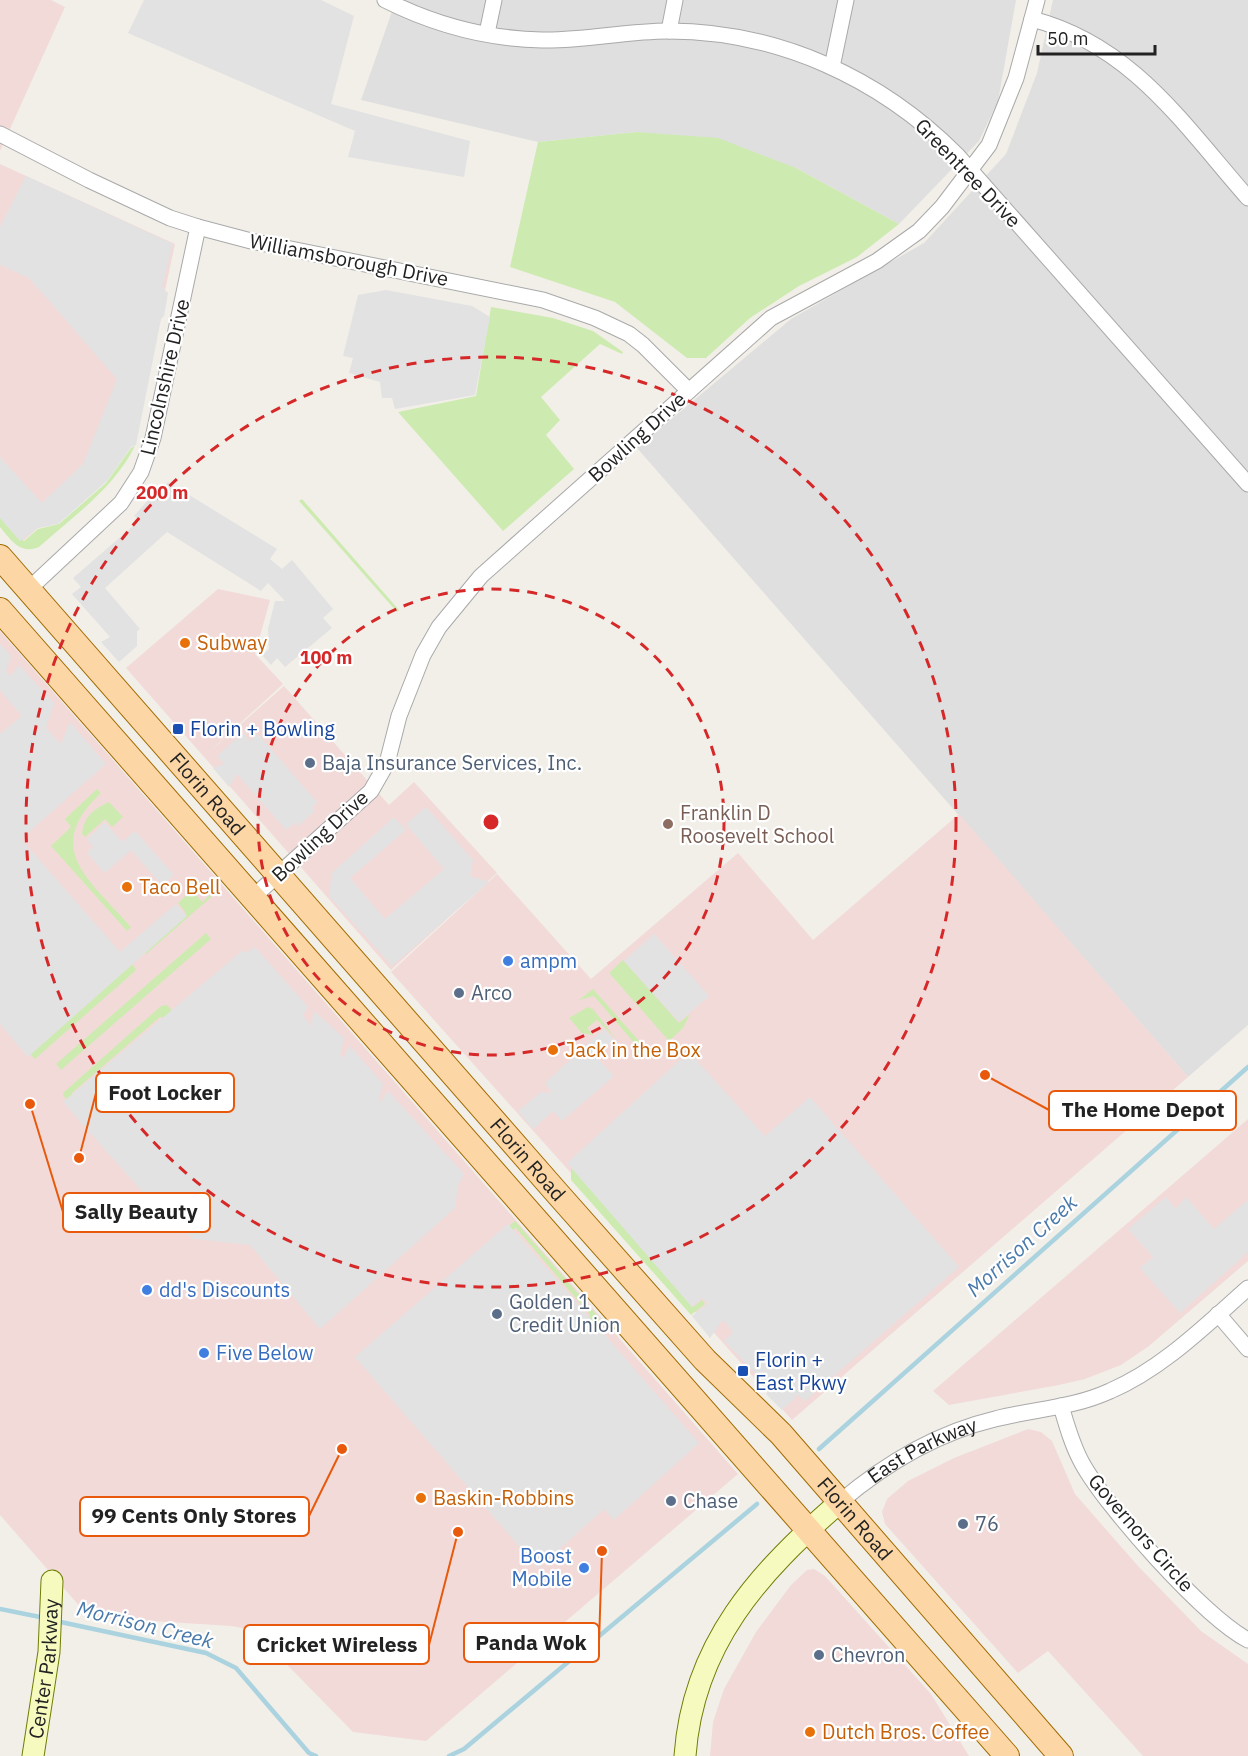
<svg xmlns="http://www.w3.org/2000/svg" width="1248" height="1756" font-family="'IBM Plex Sans',sans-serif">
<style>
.residential{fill:#e0dfdf}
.commercial{fill:#f2dad9}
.grass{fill:#cdebb0}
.parking{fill:#e2e2e2}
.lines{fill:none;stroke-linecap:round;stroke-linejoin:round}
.stream{stroke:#aad3df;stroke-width:4.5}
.street-casing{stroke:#a9a9a9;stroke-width:17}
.secondary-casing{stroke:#707d05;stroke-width:23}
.primary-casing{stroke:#a06b00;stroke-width:26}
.street{stroke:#fff;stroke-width:15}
.secondary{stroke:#f7fabf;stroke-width:21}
.primary{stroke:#fcd6a4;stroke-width:24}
.ring{fill:none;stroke:#d62828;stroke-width:3;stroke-dasharray:10 8}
.food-dot{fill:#e8710a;stroke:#fff;stroke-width:2}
.transit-dot{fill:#1a4fb4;stroke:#fff;stroke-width:2}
.service-dot{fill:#5c6f8a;stroke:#fff;stroke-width:2}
.education-dot{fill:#8d6e63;stroke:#fff;stroke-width:2}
.shop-dot{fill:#3f7fe0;stroke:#fff;stroke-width:2}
.labels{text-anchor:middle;stroke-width:4.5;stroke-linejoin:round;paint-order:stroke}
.street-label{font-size:20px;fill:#222;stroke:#fff}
.food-label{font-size:20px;fill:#c56008;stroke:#fff;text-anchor:start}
.transit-label{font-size:20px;fill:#164399;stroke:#fff;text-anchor:start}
.service-label{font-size:20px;fill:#4e5e75;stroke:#fff;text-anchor:start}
.education-label{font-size:20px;fill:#785e54;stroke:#fff;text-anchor:start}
.shop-label{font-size:20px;fill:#366cbe;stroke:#fff;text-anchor:start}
.water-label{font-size:21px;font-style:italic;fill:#4a7aab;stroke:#fff}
.centre{fill:#d62828;stroke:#fff;stroke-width:3}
.ring-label{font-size:18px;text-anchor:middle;font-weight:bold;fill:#d62828;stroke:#fff;stroke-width:4.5;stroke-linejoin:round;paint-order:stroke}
.leader{fill:none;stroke:#e8590c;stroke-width:2}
.callout-dot{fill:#e8590c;stroke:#fff;stroke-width:2}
.callout{fill:#fff;stroke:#e8590c;stroke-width:2}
.callout-label{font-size:21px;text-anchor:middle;font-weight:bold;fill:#222}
</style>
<rect width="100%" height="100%" fill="#f2efe9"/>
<path class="residential" d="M396,0H1016L998,101L979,141L899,224L796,168L637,132L538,142L361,100Z
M1053,0H1248V1025L1188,1077L637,448L791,319L924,243L1006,154L1037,73Z"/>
<path class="commercial" d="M0,0H51L65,7L0,151Z
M0,164L175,244L133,439L57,523L38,528L24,540L0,513Z
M218,589L270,600L255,654L283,684L208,753L284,686L389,805L414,782L497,873L391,970L126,668Z
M0,631L738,1474L426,1741L353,1732L253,1630L231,1626L89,1617L0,1515Z
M959,814L1188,1077L792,1420L391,972L497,874L591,979L738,853L813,940Z
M1248,1119V1261L1149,1346L1121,1365L1085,1379L1059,1385L949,1405L933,1391Z
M1028,1429L1041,1432L1052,1441L1075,1494L1138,1566L1201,1631L1248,1664V1756H1143L1048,1651L1018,1673L885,1524L882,1512L887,1499L908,1481L954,1458Z
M814,1569L825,1576L931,1694L969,1756H710L713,1722L724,1689L756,1632L791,1585L807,1570Z"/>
<path class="grass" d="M637,132L718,138L796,168L899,224L857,257L799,286L750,318L706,358H687L615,302L510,267L538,142Z
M491,307L553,318L593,331L623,352L622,354L600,344L541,397L560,420L546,435L574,469L503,531L398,412L476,396Z
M135,446C114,488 74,516 39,547C20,555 11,540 0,527V515L24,541L38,529L59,524L106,483L131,448Z
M302,499L399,610L397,612L299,501Z
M97,789L101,793C41,849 91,881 131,927L127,931L51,846L71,827L65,819Z
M109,802L123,817L112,827L105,819L85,837L82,834C84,816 94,809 109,802Z
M206,880L217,892L146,954L143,951L186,913L178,903L192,890L202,902L212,893L203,882Z
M206,933L211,939L61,1070L56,1064Z
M126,957L136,969L134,972L35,1059L23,1047Z
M623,960L679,1023L690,1014L683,1028L669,1041L609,973Z
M593,989L647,1050V1054L639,1056L635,1044L594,996L579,1000Z
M167,1005L178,1017L174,1020L160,1017L72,1093V1105L63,1095L64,1092L161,1006Z
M588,1007L593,1009L616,1039L597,1020L587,1028L593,1035L582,1033L569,1018Z
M571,1164L693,1307L702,1300L705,1304L691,1315L571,1180Z
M515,1221L602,1321L587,1333L584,1329L590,1315L515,1227L509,1242L501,1233Z"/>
<path class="parking" d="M144,0H321L354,16L331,104L470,141L464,177L348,157L355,131L128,33Z
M26,176L173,244L162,287L168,293L164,316L161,319L136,445L131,447L107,481L66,517L58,524L38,528L20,541L0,518V457L42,503L83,464L117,379L29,278L0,265V227Z
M386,290L472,306L490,317L475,395L395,409L392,398H382L380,382L349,373L353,358L343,356L358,295Z
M168,482L277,549L270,559L282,569L292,560L333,609L323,618L332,628L285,667L277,658L271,665L262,655L269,649L268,629L275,601H285L268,583L261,591L167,532L105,588L140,629L137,631V646L119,662L101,642L110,637L72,594L81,587L73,578L140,520L134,516L155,492L159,494Z
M0,644L11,656L6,672L11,676L19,665L54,703L46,728L61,744L70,722L106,764L21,839L120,952L176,904L187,916L28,1057L0,1024V734L22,716L0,690Z
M243,733L250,741L258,734L317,802L312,808L315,811L297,827L296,822L286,830L237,774L229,787L213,768L224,764L217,756Z
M426,807L473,860L470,876L489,882L392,966L329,896L332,873L394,817L406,830L350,878L385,919L444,869L406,824Z
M105,822L122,842L135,831L174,875L162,885L131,850L105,873L87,853L93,847L87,839Z
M654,934L709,996L679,1022L624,961Z
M255,947L308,1007L303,1015L311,1026L314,1011L344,1038L340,1055L343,1058L350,1046L383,1084L379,1099L381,1102L388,1091L464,1174L458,1186L455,1208L320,1329L250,1245L193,1239L154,1205L63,1102L243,950L246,953Z
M604,1029L614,1040L596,1056L614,1076L562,1121L553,1111L533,1129L518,1111L541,1092L552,1093L545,1083Z
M689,1052L765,1136L810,1097L959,1267L805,1401L798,1395L782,1410L766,1394L781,1378L768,1386L724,1341L733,1332L725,1322L722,1321L710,1338L692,1316L708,1303L702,1298L692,1307L567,1163Z
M1166,1197L1176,1209L1186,1197L1214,1229L1248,1200V1252L1180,1313L1140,1268L1153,1257L1128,1229Z
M508,1224L699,1443L614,1520L604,1509L538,1568L355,1357Z"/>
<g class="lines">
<path class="stream" d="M819,1449L1248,1067
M0,1609L45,1618
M56,1621L206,1653L236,1668L309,1753L316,1756
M449,1756L464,1749L757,1504"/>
<g class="street-casing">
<g id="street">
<path d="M385,0C433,24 488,39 542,40C584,41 626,31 668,31C778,31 880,78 957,155L1248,484"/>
<path d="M1032,19C1132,45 1183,124 1248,198"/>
<path d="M669,31L675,0"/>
<path d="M487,33L494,0"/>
<path d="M832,67L846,0"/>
<path d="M0,134L89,180L170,218L198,227L251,241L543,300L595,318L629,334L643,345L689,391"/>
<path d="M29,589L121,503L141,472L153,438L198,227"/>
<path d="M251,899L371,791L387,763L399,716L423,655L439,627L481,576L771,318L877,261L919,231L942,207L989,145L1016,78L1037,0"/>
<path d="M1218,1314L1248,1349"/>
<path d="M1061,1406C1067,1426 1072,1445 1082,1463C1106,1507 1204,1617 1248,1640"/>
<path id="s1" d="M840,1502C886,1463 936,1433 995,1419C1034,1409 1073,1408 1110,1391C1162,1369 1206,1325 1248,1288"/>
</g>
</g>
<g class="secondary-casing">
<g id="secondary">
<path id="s2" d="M33,1756L49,1652L52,1581"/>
<path d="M685,1756C693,1644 759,1572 840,1502"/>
</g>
</g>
<g class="primary-casing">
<g id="primary">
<path id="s3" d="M0,557L557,1193L705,1360L781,1434L1061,1756"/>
<path d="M0,610L1007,1756"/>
</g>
</g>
<use href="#street" class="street"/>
<use href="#secondary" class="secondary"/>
<use href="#primary" class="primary"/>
</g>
<g class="ring">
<circle cx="491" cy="822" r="233"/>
<circle cx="491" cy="822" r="465"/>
</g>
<g class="food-dot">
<circle cx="185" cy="643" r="6"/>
<circle cx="127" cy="887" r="6"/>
<circle cx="553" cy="1050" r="6"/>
<circle cx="421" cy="1498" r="6"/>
<circle cx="810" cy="1732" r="6"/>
</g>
<g class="transit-dot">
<rect x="172" y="723" width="12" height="12" rx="3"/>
<rect x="737" y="1365" width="12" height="12" rx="3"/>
</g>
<g class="service-dot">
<circle cx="310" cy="763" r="6"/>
<circle cx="459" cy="993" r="6"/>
<circle cx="497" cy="1314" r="6"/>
<circle cx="671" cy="1501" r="6"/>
<circle cx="963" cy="1524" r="6"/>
<circle cx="819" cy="1655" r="6"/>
</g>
<circle class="education-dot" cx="668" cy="824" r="6"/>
<g class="shop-dot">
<circle cx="508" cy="961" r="6"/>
<circle cx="147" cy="1290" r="6"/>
<circle cx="204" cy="1353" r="6"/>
<circle cx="584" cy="1568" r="6"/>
</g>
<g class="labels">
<g class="street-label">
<text transform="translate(968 173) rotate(46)" y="7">Greentree Drive</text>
<text transform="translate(349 260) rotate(11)" y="7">Williamsborough Drive</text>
<text transform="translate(165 377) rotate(-77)" y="7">Lincolnshire Drive</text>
<text transform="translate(637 437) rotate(-42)" y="7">Bowling Drive</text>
<text dy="7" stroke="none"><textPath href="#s3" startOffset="315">Florin Road</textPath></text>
<text transform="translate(320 836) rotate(-43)" y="7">Bowling Drive</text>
<text dy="7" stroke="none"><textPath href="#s3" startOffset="801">Florin Road</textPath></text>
<text dy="7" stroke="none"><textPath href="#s1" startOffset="98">East Parkway</textPath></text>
<text dy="7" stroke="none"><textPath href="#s3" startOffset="1287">Florin Road</textPath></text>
<text transform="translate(1141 1533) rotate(49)" y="7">Governors Circle</text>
<text dy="7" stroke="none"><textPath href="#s2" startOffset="88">Center Parkway</textPath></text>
</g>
<g class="food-label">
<text x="197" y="650">Subway</text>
<text x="139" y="894">Taco Bell</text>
<text x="565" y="1057">Jack in the Box</text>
<text x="433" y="1505">Baskin-Robbins</text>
<text x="822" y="1739">Dutch Bros. Coffee</text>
</g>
<g class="transit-label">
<text x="190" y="736">Florin + Bowling</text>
<text x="755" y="1367">Florin +<tspan x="755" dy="23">East Pkwy</tspan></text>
</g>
<g class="service-label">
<text x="322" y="770">Baja Insurance Services, Inc.</text>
<text x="471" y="1000">Arco</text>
<text x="509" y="1309">Golden 1<tspan x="509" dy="23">Credit Union</tspan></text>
<text x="683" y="1508">Chase</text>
<text x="975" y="1531">76</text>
<text x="831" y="1662">Chevron</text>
</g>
<g class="education-label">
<text x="680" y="820">Franklin D<tspan x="680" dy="23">Roosevelt School</tspan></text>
</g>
<g class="shop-label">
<text x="520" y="968">ampm</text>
<text x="159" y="1297">dd's Discounts</text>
<text x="216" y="1360">Five Below</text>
<text x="572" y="1563" text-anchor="end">Boost<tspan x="572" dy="23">Mobile</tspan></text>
</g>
<g class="water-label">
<text transform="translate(1022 1246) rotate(-42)" y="7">Morrison Creek</text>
<text transform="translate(145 1625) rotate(14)" y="7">Morrison Creek</text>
</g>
</g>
<circle cx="491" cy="822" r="9" class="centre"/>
<g class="ring-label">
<text x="162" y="499">200 m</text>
<text x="326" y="664">100 m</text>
</g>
<path class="leader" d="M79 1158L96 1093M985 1075L1049 1110M30 1104L63 1212M342 1449L309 1516M602 1551L599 1642M458 1532L429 1645"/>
<g class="callout-dot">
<circle cx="79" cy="1158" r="6"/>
<circle cx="985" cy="1075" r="6"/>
<circle cx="30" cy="1104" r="6"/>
<circle cx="342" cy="1449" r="6"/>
<circle cx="602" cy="1551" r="6"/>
<circle cx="458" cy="1532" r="6"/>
</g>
<g class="callout">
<rect x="96" y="1073" width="138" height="39" rx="6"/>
<rect x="1049" y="1091" width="187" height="39" rx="6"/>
<rect x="63" y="1193" width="147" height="39" rx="6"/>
<rect x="80" y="1497" width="229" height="39" rx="6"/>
<rect x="464" y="1623" width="135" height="39" rx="6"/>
<rect x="244" y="1625" width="185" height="39" rx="6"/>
</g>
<g class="callout-label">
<text x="165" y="1100">Foot Locker</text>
<text x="1143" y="1117">The Home Depot</text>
<text x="136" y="1219">Sally Beauty</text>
<text x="194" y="1523">99 Cents Only Stores</text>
<text x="531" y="1650">Panda Wok</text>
<text x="337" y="1652">Cricket Wireless</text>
</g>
<path d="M1038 45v9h117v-9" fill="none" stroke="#222222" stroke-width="3"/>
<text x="1047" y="45" font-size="18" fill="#222222" stroke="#ffffff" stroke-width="4.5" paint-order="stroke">50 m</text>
</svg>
